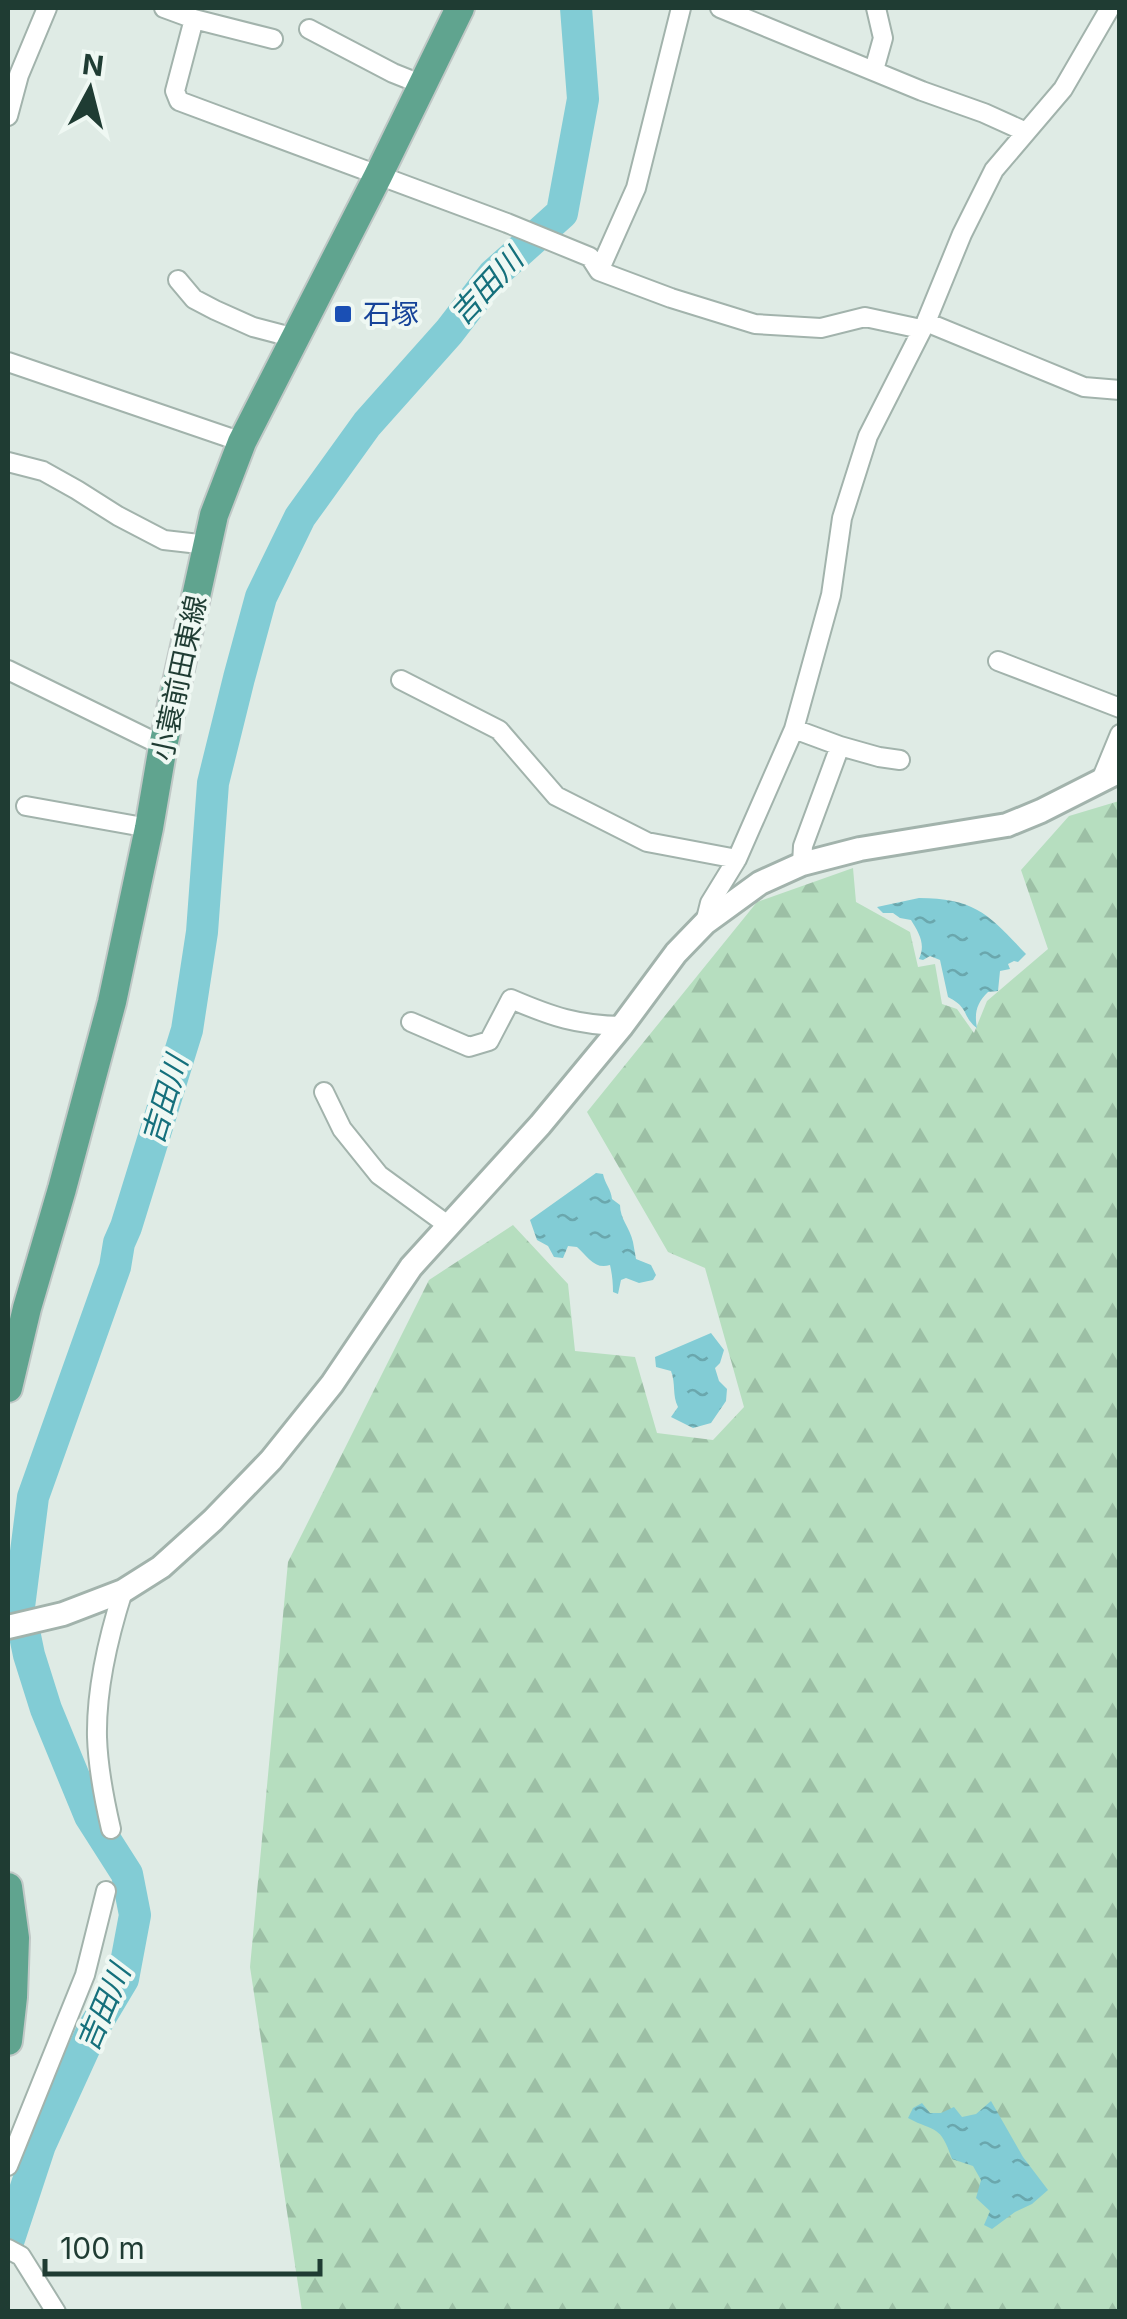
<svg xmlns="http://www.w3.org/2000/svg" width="1127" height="2319" font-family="Inter,'Noto Sans JP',sans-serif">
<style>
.forest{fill:url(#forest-firs)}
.water{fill:url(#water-ripples)}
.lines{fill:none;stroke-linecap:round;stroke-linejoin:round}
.river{stroke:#82ccd5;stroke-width:32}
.minor-casing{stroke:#a2b3ac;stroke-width:22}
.tertiary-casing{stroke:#a2b3ac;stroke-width:28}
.primary-casing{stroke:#c0c8c6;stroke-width:32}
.minor{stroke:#fff;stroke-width:18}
.tertiary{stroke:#fff;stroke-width:22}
.primary{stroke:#60a48f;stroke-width:28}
.transit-dot{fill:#1a4fb4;stroke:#eff8f3;stroke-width:4}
.labels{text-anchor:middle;stroke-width:8;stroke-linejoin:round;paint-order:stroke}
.transit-label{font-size:28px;fill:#164399;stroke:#eff8f3;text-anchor:start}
.street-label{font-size:28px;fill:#1f3c33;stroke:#eff8f3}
.water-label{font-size:30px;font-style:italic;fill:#15707c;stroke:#eff8f3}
</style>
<defs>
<pattern id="forest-firs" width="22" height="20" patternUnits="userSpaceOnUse" patternTransform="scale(2.5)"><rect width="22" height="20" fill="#b6debf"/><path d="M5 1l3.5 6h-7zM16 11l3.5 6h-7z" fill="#9cbfa5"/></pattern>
<pattern id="water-ripples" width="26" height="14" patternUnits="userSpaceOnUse" patternTransform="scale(2.5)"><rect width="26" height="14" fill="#82ccd5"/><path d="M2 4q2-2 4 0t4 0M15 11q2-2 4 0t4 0" fill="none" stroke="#6aa7ad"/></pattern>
</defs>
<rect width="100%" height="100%" fill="#dfebe5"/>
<path class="forest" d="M1119,801V2311H302L250,1967L288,1562L429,1280L513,1225L568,1284L575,1351L635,1357L657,1433L713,1440L744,1407L705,1268L668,1252L587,1112L757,902L853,868L856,902L910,932L918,967L935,964L942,1004L957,1009L974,1033L987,1001L1048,949L1021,870L1069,816Z"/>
<path class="water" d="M919,898C976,898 990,916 1026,954L1018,962L1014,961L1008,964L1010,969L1000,971L998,991L988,992C977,1003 974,1012 977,1028C962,1017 970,1008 948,997L940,960L930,956L923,960L919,959C926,944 919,933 911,920L900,918L893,913H883L877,907Z
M596,1173L603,1174C605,1184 611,1189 612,1199L620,1205C620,1219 630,1228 633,1242C634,1248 635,1253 636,1259L651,1265L656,1275L653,1280L639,1283L626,1278L621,1280L618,1294L613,1292C613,1282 612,1274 610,1265C595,1270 588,1257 577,1247L568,1246L563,1258L554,1257L548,1246L537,1240L530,1220Z
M711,1333L724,1350L720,1363L715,1368L719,1381L727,1389L726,1401L711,1423L693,1428L671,1417L678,1407C672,1395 676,1384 671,1371L656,1367L655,1357Z
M991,2101L1023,2157L1048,2190L1032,2204L1015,2212L992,2229L984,2225L990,2211L976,2198L981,2180L973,2166L952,2159C940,2124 936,2133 908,2118L913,2108L922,2103L930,2113H941L954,2107L962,2117L976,2114Z"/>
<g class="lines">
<path class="river" d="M8,2242L40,2145L92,2031L123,1979L135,1915L127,1874L90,1816L46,1709L29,1655L19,1607L33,1497L115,1267L119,1243L126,1227L187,1030L202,932L213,783L239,678L261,597L300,517L367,424L449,332L493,275L562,213L583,99L576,8"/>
<g class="minor-casing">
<path id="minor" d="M164,8L194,19L273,39
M720,8L922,91L984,113L1026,132
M194,19L175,91L179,101L507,223L590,257L599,271L671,298L755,324L821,328L865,317L921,329
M309,29L393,73L423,85
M874,70L883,38L876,8
M8,116L19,75L47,8
M599,271L636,188L681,8
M178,280L194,299L215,310L253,327L295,338
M926,322L1084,387L1120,390
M8,362L242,442
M8,462L43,471L77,490L118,516L164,540L208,545
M998,661L1120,708
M8,670L163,746
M401,680L499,730L556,796L647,842L737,859
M794,729L840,746L803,846L802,864
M840,746L879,757L900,760
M1101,780L1120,734
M26,806L149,828
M705,923L710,903L737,859L794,729L831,595L842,518L868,436L926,322L962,234L994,170L1063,89L1110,8
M411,1022L469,1047L489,1041L511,999C553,1017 577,1025 622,1026
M324,1092L342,1129L379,1175L449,1226
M111,1829C104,1799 98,1768 97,1737C96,1688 108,1638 123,1591
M8,2166L85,1975L106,1891
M8,2249L21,2256L56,2312"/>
</g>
<g class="tertiary-casing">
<path id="tertiary" d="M8,1627L63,1614L123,1591L161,1567L213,1520L271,1460L332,1384L411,1267L540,1125L622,1026L676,953L705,923L760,883L802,864L860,849L1007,825L1041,811L1120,771"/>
</g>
<g class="primary-casing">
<path id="primary" d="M8,1388L27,1308L62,1189L112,1002L149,828L163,746L214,515L242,442L378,176L460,8
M8,1887L15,1938L13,1997L8,2041"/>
</g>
<use href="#minor" class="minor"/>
<use href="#tertiary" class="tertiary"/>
<use href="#primary" class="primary"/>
</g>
<rect class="transit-dot" x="333" y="304" width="20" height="20" rx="5"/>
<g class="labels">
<g class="transit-label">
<text x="363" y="324">石塚</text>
</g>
<g class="street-label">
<text transform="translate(179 678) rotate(-78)" y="10">小蓑前田東線</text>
</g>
<g class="water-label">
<text transform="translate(487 287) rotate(-47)" y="10">吉田川</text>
<text transform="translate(165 1100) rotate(-73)" y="10">吉田川</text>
<text transform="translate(104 2008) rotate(-67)" y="10">吉田川</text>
</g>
</g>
<rect width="1127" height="2319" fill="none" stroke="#1f3c33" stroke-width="20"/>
<g transform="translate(90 90) rotate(7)" stroke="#eff8f3" stroke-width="8" paint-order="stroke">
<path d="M0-8L18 38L0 25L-18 38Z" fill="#1f3c33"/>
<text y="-15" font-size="28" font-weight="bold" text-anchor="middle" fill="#1f3c33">N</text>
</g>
<path d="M45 2259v15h275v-15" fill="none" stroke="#1f3c33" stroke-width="5"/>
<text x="60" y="2259" font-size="30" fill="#1f3c33" stroke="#eff8f3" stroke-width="8" paint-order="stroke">100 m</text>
</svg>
